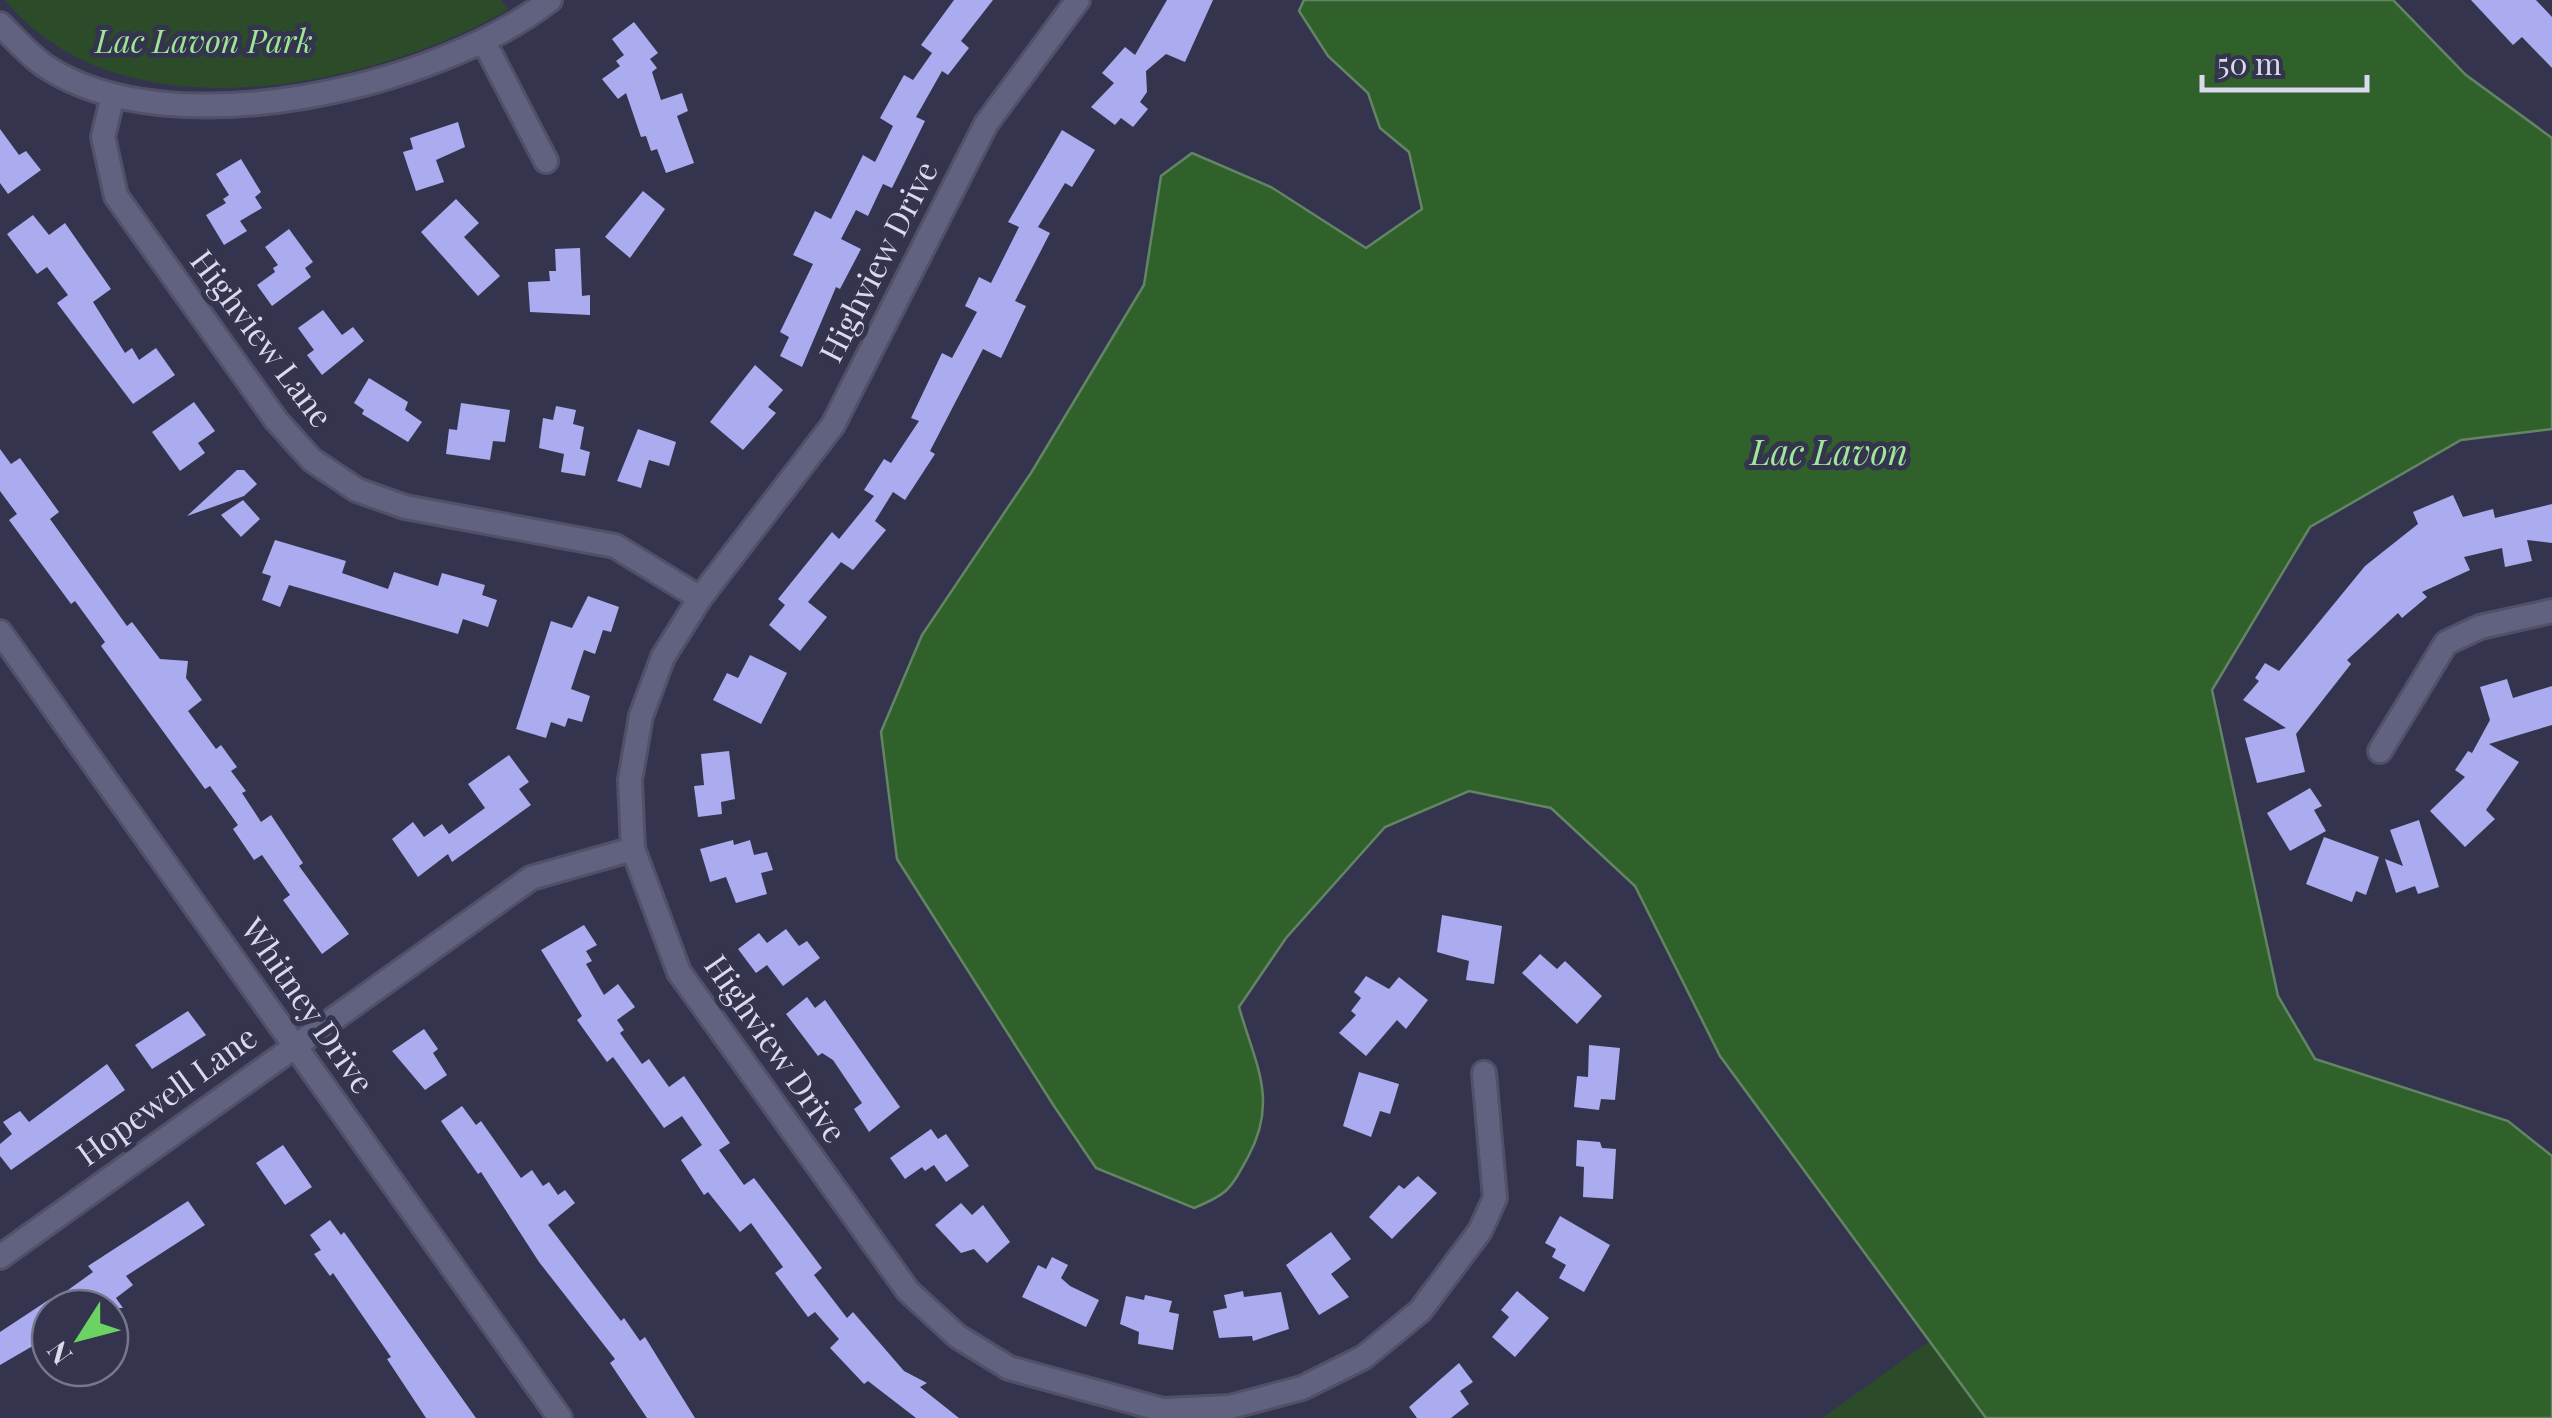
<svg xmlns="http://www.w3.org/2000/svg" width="2552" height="1418" font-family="'Playfair Display',serif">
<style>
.green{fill:#2c4c29}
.water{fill:#30612b;stroke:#638565;stroke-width:2.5}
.building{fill:#ababf0}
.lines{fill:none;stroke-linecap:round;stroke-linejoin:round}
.minor-casing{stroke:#515068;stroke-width:28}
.path{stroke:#86869c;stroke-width:4;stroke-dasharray:8 5;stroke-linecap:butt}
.minor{stroke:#61627f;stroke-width:22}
.labels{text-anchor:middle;stroke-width:10;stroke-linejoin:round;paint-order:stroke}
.park-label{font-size:32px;font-style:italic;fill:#9ee596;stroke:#34344e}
.street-label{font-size:32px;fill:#dadaec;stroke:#34344e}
.water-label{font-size:35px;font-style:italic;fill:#a0e899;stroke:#34344e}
</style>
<rect width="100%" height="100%" fill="#34344e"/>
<path class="green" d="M5,0H501L508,10C370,88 121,141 5,0Z
M1931,1340L1986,1418H1822Z"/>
<path class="water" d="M1304,0H2393L2466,75L2552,138V429L2461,440L2310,527L2212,690L2278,996L2315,1059L2508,1121L2552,1156V1418H1986L1720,1056L1635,886L1551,808L1469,791L1385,827L1286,938L1239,1007C1255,1064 1279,1100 1248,1157C1230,1190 1228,1194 1194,1208L1096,1168L1054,1106L897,859L881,732L922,635L1031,473L1144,285L1161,176L1192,153L1271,187L1366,248L1422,209L1409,152L1380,128L1368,93L1328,56L1299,11Z"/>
<path class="building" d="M954,0H993L961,41L969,48L948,75L942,71L916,117L925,121L892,188L883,184L868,216L856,210L841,239L861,249L840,289L836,287L802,367L780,356L789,337L780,332L813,264L793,255L815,211L831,219L863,155L875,162L893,126L880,118L904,75L913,80L932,53L921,45Z
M1167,0H1213L1185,62L1166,54L1146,71L1147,92L1140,102L1148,109L1133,127L1121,118L1115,125L1091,107L1114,83L1102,73L1125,47L1135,55Z
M2471,0H2536L2552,17V68L2522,37L2513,45Z
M634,22L658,53L650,59L657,68L652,72L661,100L682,93L688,111L677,116L694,163L666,173L657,149L651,151L646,136L641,137L626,93L618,99L602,79L620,66L616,61L624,55L612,39Z
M458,122L465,147L436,160L444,182L416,191L403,152L413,149L410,138Z
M0,129L19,155L26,151L41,170L8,194L0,183Z
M1062,130L1095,150L1072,187L1065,183L1038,227L1050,233L1015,301L1026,306L1001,358L983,349L930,451L935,454L905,500L893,492L875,521L886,530L853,570L841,562L808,602L827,617L800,651L769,625L785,605L778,599L832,532L839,539L874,496L864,490L884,459L891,463L919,421L911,418L942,353L952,358L977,312L965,306L979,277L991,283L1019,227L1008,222Z
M241,159L261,192L255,197L262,208L240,221L247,231L224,245L206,215L226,203L223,199L229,195L216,174Z
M643,191L665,209L630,258L605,237Z
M456,199L479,223L464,237L500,276L478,296L421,232Z
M33,215L49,235L65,223L111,289L93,302L125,353L132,348L139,360L156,348L175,375L133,404L57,303L68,295L47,267L37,274L7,234Z
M289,229L313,262L305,268L311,277L272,306L257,285L275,272L273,268L278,265L265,247Z
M580,248L582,296L590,295V315L530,312L528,282L550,281L549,271H556L555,249Z
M323,310L342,335L353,327L364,341L322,375L307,355L314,350L298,328Z
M755,365L783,390L768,407L776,413L743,450L710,422Z
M369,378L408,402L405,410L422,422L408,442L362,414L364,410L354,403Z
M194,402L215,431L198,443L205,453L180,471L152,432Z
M461,403L510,410L505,442L493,441L490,460L446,454L449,429L457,430Z
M556,406L576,410L573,424L584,427L580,449L590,452L585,476L561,472L564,454L539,448L543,418L553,420Z
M638,429L676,442L669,466L649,460L641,488L617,481Z
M0,449L11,464L20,458L59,512L50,519L127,626L132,622L160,659L188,661L186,678L202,700L188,711L216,749L221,745L237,767L231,771L246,791L242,793L261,822L271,815L303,863L299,866L349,934L322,954L283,900L290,895L262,855L254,860L233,829L238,825L210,786L205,789L101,646L105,642L75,601L71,604L9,520L17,514L0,491Z
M237,470H244L257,484L244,496L187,516Z
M2453,495L2463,517L2493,509L2495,518L2552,504V543L2527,540L2532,561L2505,567L2502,548L2464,557L2470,570L2422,592L2427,597L2402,618L2398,613L2347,660L2351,664L2296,734L2305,772L2257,783L2245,738L2286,728L2243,700L2259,681L2255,678L2265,663L2279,671L2365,566L2418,524L2413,512Z
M243,500L260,519L241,537L221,515Z
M275,540L346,561L342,573L388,589L394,572L438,586L442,573L485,585L482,595L497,600L488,627L463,619L458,634L289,585L280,607L262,600L271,576L262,573Z
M588,596L619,607L611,632L603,630L595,654L584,650L571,689L590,696L582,722L568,718L565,727L551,722L546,738L516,729L551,621L572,628Z
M750,655L787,673L761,724L713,700L727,673L738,678Z
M2507,679L2513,698L2552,686V725L2489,744L2519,762L2486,810L2495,819L2465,847L2430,811L2465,777L2455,770L2468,751L2472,753L2490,720L2480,687Z
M729,751L735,799L721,802L722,814L698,817L694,786L704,785L701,754Z
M509,755L529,782L519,789L531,805L452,862L448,854L418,877L392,839L413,822L424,837L442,824L449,834L485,808L468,784Z
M2310,788L2322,806L2314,810L2326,831L2290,851L2267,813Z
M2419,820L2439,887L2418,894L2415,886L2396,893L2385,859L2403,866L2390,830Z
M2324,837L2379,857L2366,895L2356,891L2352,902L2306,884Z
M733,840L734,845L750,840L754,855L767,852L773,870L761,873L767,894L736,903L726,877L710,882L700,849Z
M1442,915L1502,926L1494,984L1466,980L1469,961L1437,952Z
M584,925L597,945L586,951L592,961L586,964L604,995L618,984L635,1007L617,1020L624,1030L620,1033L642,1064L649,1059L669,1087L684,1076L730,1143L719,1150L744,1185L754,1178L792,1228L822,1268L814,1275L847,1318L853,1312L904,1371L927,1383L920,1387L959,1418H916L868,1381L864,1384L830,1348L839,1339L815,1312L808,1317L775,1273L783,1267L751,1223L740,1232L708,1192L704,1195L681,1160L702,1145L682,1116L664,1128L613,1057L607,1062L577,1020L582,1016L541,950Z
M786,929L799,946L807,941L820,958L783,986L767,965L756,973L738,949L759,933L767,943Z
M1540,954L1557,969L1565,961L1602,996L1577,1024L1522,973Z
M1366,976L1389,989L1399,977L1428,1000L1406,1029L1397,1020L1366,1056L1339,1033L1356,1015L1351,1011L1361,998L1354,992Z
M807,997L815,1008L825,1000L900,1107L869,1132L854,1109L862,1103L833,1060L822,1053L818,1056L786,1014Z
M188,1011L206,1035L152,1069L135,1045Z
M424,1029L438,1049L433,1053L447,1075L425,1090L392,1051Z
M1589,1045L1620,1048L1615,1100L1601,1099L1599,1110L1574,1107L1577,1076L1588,1077Z
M107,1064L125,1090L11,1170L0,1156V1144L12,1134L3,1122L20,1111L29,1122Z
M1359,1072L1399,1084L1390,1114L1380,1111L1371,1137L1343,1126Z
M462,1106L476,1125L481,1121L521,1178L532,1170L543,1186L549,1182L558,1195L565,1190L575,1203L548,1225L621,1321L624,1318L640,1341L645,1337L695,1418H647L610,1363L615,1359L539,1262L481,1172L478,1174L441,1121Z
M931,1129L938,1139L946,1134L969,1166L946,1182L934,1165L925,1171L922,1167L905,1179L890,1158Z
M1577,1140L1600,1142L1602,1148L1616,1149L1613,1199L1583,1197L1584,1167L1576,1166Z
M283,1145L312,1187L285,1205L256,1163Z
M1418,1176L1437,1193L1392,1239L1369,1217L1399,1185L1404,1189Z
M188,1201L205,1225L126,1276L133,1285L116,1298L123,1308H50V1336L0,1365V1332L50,1299V1303L93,1272L88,1266Z
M961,1203L972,1215L983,1205L1010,1242L987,1263L974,1249L961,1253L935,1225Z
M1560,1216L1610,1245L1584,1292L1559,1278L1566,1265L1552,1257L1556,1249L1545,1243Z
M330,1220L341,1235L344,1232L476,1418H426L387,1359L391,1357L333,1273L330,1276L314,1254L321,1250L310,1235Z
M1331,1232L1351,1259L1331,1274L1349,1297L1319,1315L1286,1265Z
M1052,1257L1068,1265L1061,1278L1070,1286L1099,1300L1086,1327L1022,1297L1038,1265L1046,1269Z
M1243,1291L1244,1297L1281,1292L1289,1329L1253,1341L1252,1336L1219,1338L1213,1311L1227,1308L1224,1295Z
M1517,1291L1549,1318L1515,1357L1492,1337L1509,1317L1501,1310Z
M1145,1295L1172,1301L1169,1312L1179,1314L1173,1350L1138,1344L1139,1332L1120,1324L1126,1296L1144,1300Z
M1459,1363L1473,1382L1460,1391L1469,1404L1451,1418H1417L1409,1407Z"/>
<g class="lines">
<g class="minor-casing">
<path id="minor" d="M1078,0L986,124L833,425L700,598L663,657L641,716L630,780L633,849L679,972L908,1291L957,1336L1009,1368L1163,1410L1230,1407L1302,1388L1364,1357L1420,1311L1480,1231L1495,1198L1484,1073
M0,24C14,38 29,55 45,66C171,150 438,87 550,0
M484,42L546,161
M113,95L103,137L116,196L276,420L312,460L357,490L405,507L615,546L700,598
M0,632L560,1418
M2380,751L2446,643L2480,627L2552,611
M0,1257L531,878L633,849"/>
</g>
<path class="path" d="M283,32L285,45"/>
<use href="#minor" class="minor"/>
</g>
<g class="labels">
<g class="park-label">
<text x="204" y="53">Lac Lavon Park</text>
</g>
<g class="street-label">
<text transform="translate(879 262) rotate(-63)" y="11">Highview Drive</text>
<text transform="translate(261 339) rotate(53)" y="11">Highview Lane</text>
<text transform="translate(307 1006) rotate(55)" y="11">Whitney Drive</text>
<text transform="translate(775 1049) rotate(55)" y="11">Highview Drive</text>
<text transform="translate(167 1096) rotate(-36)" y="11">Hopewell Lane</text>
</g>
<g class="water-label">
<text x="1829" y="465">Lac Lavon</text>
</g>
</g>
<g transform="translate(80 1338) rotate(234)"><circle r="48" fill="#34344e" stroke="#76768d" stroke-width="2.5"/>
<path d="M0-8L18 38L0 25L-18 38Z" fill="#6cd362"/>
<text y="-15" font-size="28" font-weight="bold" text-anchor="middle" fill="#dadaec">N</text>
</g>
<path d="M2202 75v15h165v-15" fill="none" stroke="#dadaec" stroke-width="5"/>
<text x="2217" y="75" font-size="30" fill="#dadaec" stroke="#34344e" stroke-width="8" paint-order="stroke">50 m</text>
</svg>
